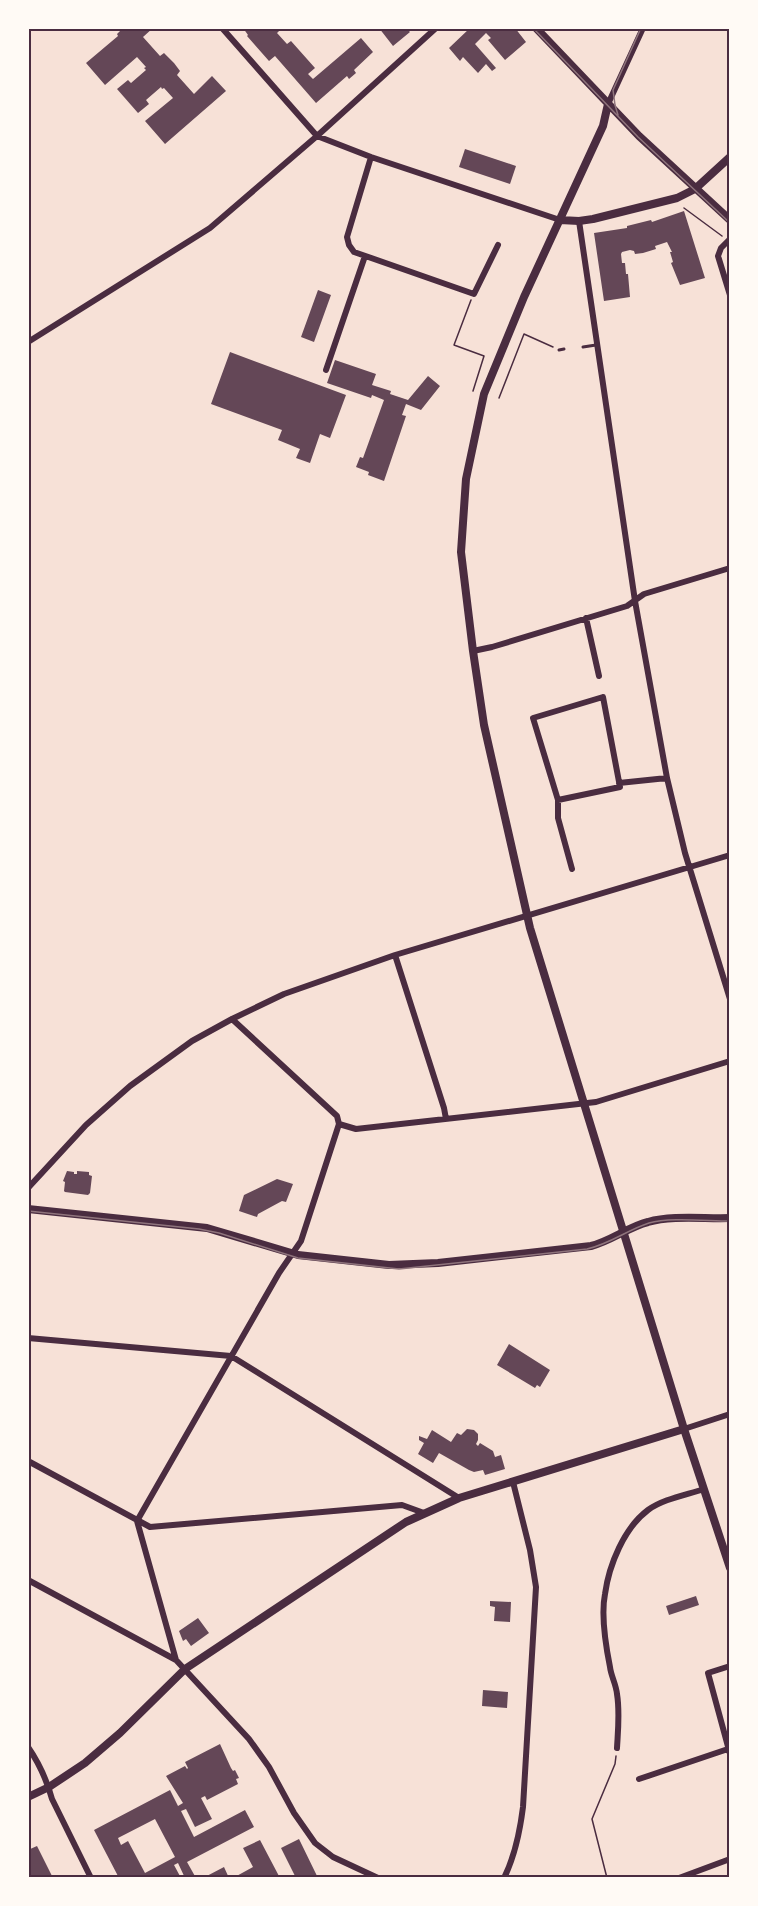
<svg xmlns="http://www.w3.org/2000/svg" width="758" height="1906" font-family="'Golos Text',sans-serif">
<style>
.building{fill:#644757;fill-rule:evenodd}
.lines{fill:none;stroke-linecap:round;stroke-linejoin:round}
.path{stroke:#4a2c40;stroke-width:1.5}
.service{stroke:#4a2c40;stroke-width:3}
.minor{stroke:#4a2c40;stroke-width:6}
.tertiary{stroke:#4a2c40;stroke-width:8}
.secondary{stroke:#4a2c40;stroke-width:8}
.tram{stroke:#8f747c;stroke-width:1.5}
.neatline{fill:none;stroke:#4a2c40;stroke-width:2}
</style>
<rect width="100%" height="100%" fill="#f7e1d7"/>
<path class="building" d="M126,28H153L143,37L160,56L164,53L174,63L180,71L177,75L194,94L212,76L226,91L165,144L145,121L173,98L164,88L162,89L161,87L146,100L149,104L138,113L117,89L128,80L131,83L146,70L144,68L146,67L137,57L105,85L86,63L118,36L117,34L122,29L123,31Z
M243,28H282L277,33L287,44L291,41L315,68L308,74L313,79L361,38L373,52L354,70L356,73L349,79L347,76L316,103L275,56L269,61L247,36L248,35Z
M379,28H412L409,31L410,32L393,46Z
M470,28H515L526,42L505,60L488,40L491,38L486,33L475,44L496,68L492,71L486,64L478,73L463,57L460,61L449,48Z
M465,149L516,166L510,184L459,167Z
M684,211L705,278L680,285L671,263L673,262L670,252H672L667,242L655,246L656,249L643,253L635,254L634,251L630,250L622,252L621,254L622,263H625L626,274H628L630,297L604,301L594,233L627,228V226L651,220L652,222Z
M318,290L331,295L314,342L301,337Z
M230,352L346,395L330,438L320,434L310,463L296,458L300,449L278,440L282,430L211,404Z
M335,360L376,374L372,385L391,391L390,394L408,400L428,376L440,386L421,410L406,404L402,415L406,416L384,481L368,475L369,472L356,467L360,457L363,458L384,400L372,395L371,398L327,383Z
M67,1171L74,1172V1174H77V1171L89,1172V1175L92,1176L90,1193L88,1195L65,1192L64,1191L65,1182L63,1181Z
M277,1179L293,1184L286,1202L282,1201L258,1214L257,1217L239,1211L244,1195Z
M509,1344L550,1370L540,1387L537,1385L535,1388L497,1365Z
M467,1429L474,1430L478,1434V1440L476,1444L478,1446L480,1443L493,1451L495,1457L501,1455L505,1469L485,1475L483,1470L474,1472L469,1470L439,1453L433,1463L418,1454L424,1443L419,1440V1436L427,1439L432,1430L451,1442L457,1433L461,1435Z
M696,1596L699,1605L669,1615L666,1606Z
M490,1601L511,1602L510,1622L494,1621L495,1607L490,1606Z
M198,1618L209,1633L191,1646L186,1639L183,1641L179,1631Z
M483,1690L508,1692L507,1708L482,1706Z
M220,1744L231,1768L233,1771L235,1770L239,1778L236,1779L238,1784L207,1800L205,1796L201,1798L212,1819L195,1827L186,1809L181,1811L194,1837L245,1810L254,1827L187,1862L196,1878H185L178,1863L174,1865L181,1878H119L94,1830L170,1790L178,1806L183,1803L166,1776L185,1766L187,1769L188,1768L185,1762ZM155,1819L175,1857L145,1873L128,1841L121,1845L118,1838Z
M299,1839L318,1878H296L281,1848Z
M260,1840L280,1878H233L253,1867L243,1848Z
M37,1846L53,1878H28V1850Z
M224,1867L229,1878H203Z"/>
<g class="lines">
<path class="path" d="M684,208L722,236
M471,300L454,345L484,356L473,391
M499,398L524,334L553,347
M607,1878L592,1819L615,1764L616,1756"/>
<path class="service" d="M583,347L596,345
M559,350L564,349"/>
<path class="minor" d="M222,28L317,136L371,157L560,220
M608,104L643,28
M371,157L347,237L349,245L354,252L474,294L498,245
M579,221L635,601L667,778L685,853L730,999
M730,239L721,248L718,256L730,295
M28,342L210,228L317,136L436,28
M326,370L365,256
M586,618L599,676
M473,651L492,647L627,606L644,594L730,568
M619,783L667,778
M558,800L620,787L603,697L533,718L558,800V818L572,869
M395,955L444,1108L446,1119
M339,1124L356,1129L596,1102L730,1061
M28,1188L86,1125L130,1086L192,1041L232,1019L284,994L395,955L730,855
M28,1338L231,1356L459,1498
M684,1429L730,1414
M28,1461L150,1527L402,1505L424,1513
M28,1580L176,1660L249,1739L269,1767L294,1813L315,1843L333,1857L378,1878
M176,1660L137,1521L279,1273L301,1241L339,1124L337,1116L232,1019
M730,1666L708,1673L730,1754
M28,1747C39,1763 47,1781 52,1799L91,1878
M617,1748C618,1730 620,1712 617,1694C616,1684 611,1676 610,1667C606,1647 601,1614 605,1594C609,1565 624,1528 648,1510C663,1499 686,1495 704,1489
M639,1779L728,1749
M504,1878C515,1856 520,1831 523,1807L536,1587L530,1550L513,1482
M679,1878L730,1859"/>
<path class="tertiary" d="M28,1209L207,1228L298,1255L389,1265L438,1263L591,1246C611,1241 628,1227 648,1222C672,1215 705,1219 730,1218
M28,1797L49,1787L85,1763L120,1733L185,1669L406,1522L459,1498L684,1429"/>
<path class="secondary" d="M536,28L639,136L730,220
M608,104L603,126L524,297L484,394L466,479L461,552L473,651L484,725L530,928L684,1429L730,1568
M560,220L579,221L593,219L677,198L695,189L730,157"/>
<path class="tram" d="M533,28L638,137L730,223
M618,115L615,105L613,90L641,28
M28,1211L199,1229L219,1233L298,1258L399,1269L587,1249C610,1244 627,1230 649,1223C669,1217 707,1221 730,1221"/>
</g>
<rect width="758" height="1906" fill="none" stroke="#fffaf5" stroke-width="60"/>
<rect x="30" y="30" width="698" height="1846" class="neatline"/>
</svg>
